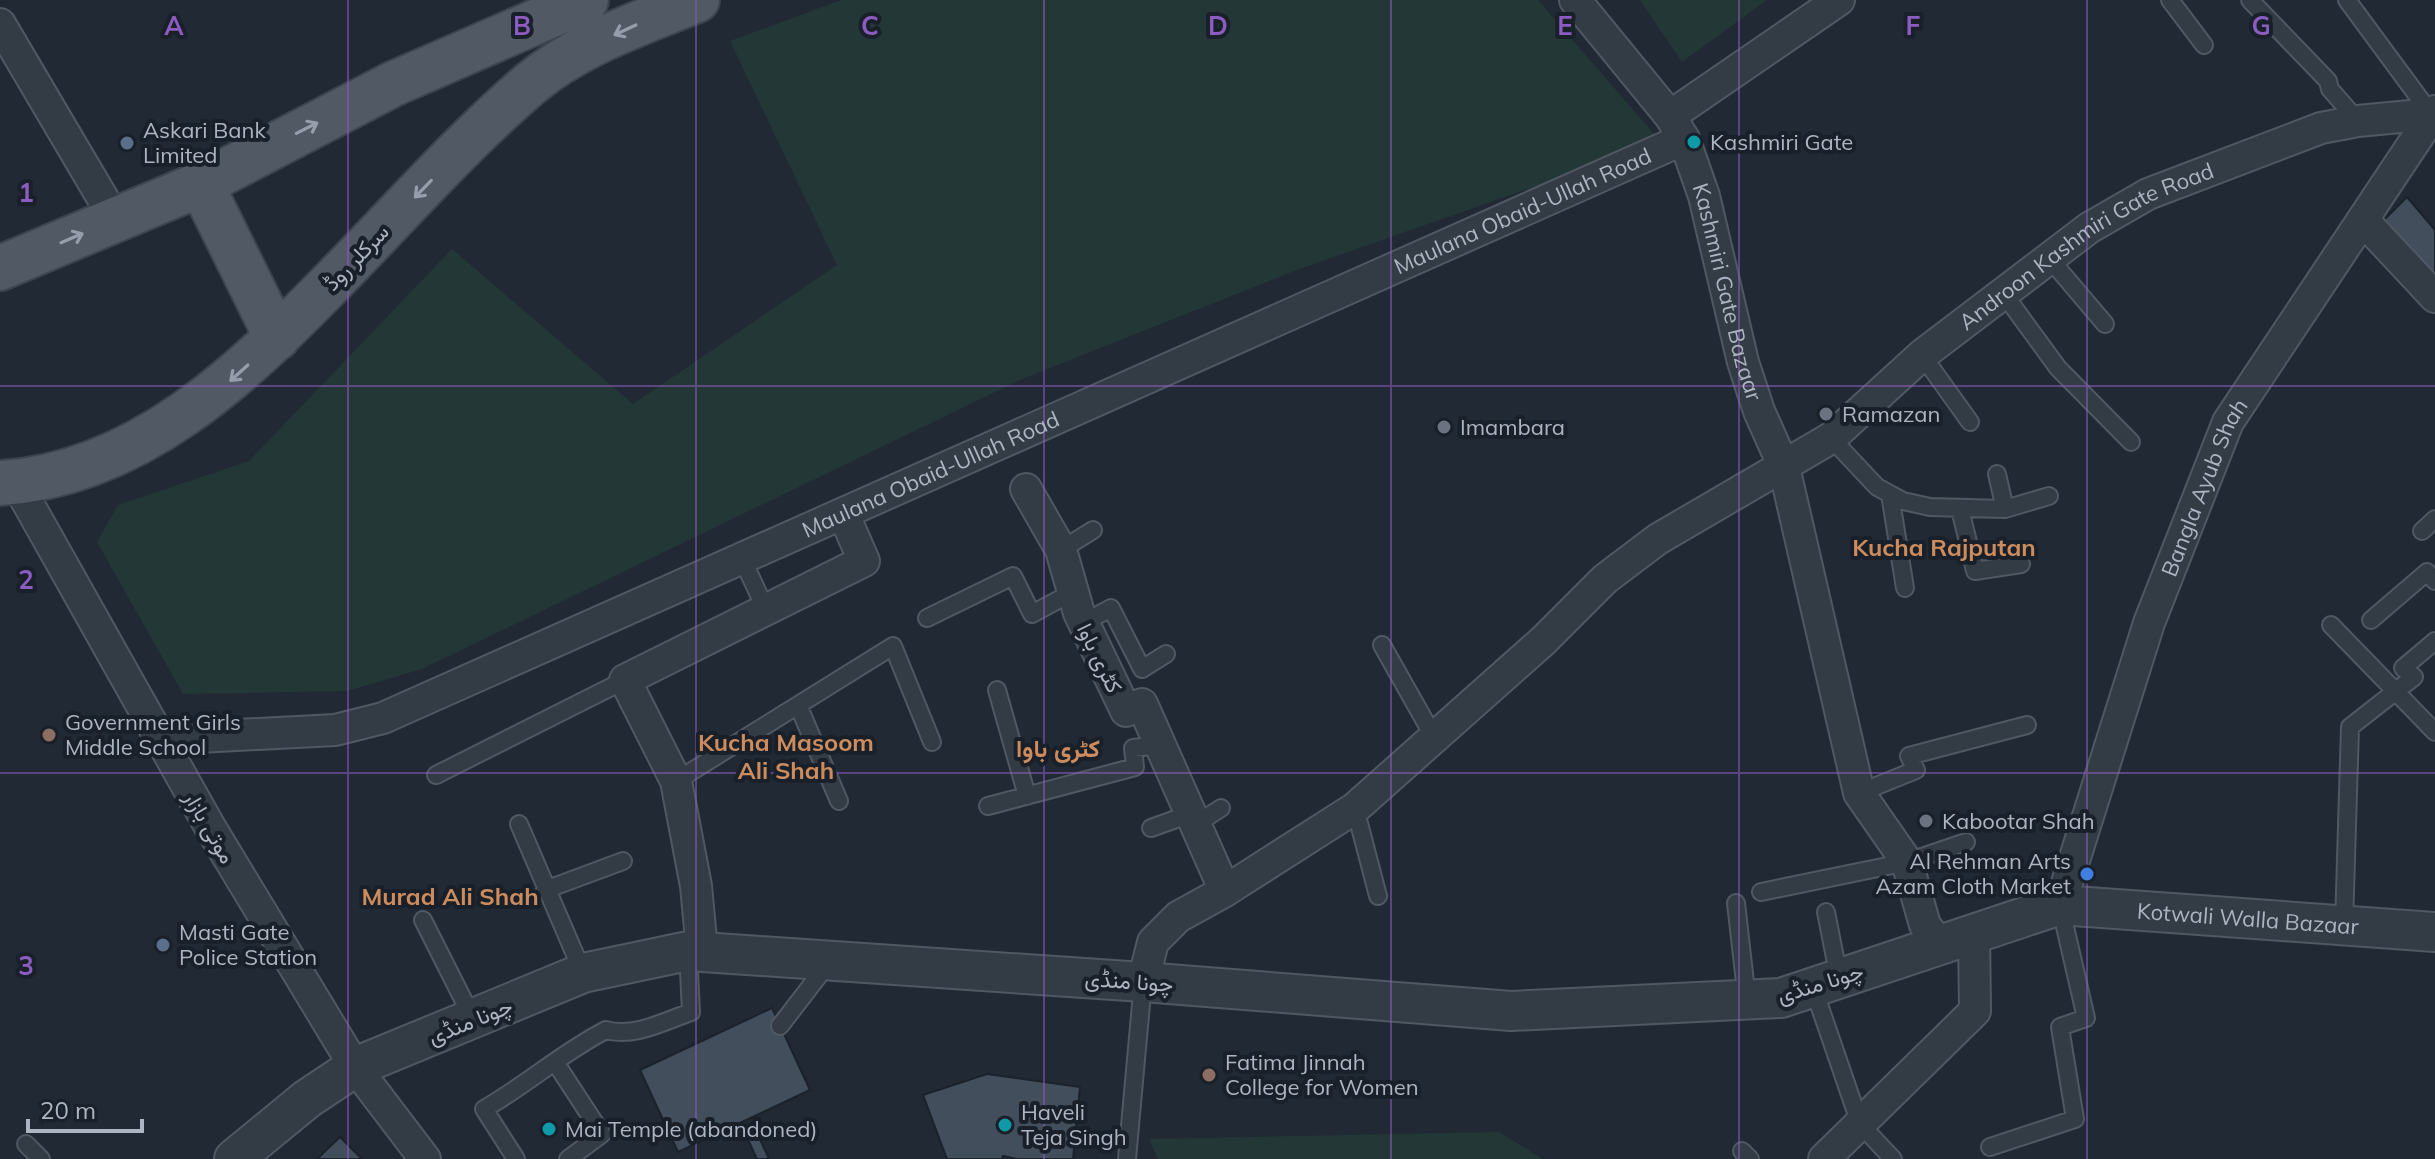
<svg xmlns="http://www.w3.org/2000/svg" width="2435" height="1159" font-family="Mulish,Vazirmatn,sans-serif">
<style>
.green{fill:#243737}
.building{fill:#434e5c;stroke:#1a222b;stroke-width:2}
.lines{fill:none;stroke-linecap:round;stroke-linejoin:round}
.service-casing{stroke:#505863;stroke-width:20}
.minor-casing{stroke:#505863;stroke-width:34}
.tertiary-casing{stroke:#505863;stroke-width:42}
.primary-casing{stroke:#3c444e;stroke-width:48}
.service{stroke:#333b45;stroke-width:16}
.minor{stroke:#333b45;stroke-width:30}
.tertiary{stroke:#333b45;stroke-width:38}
.primary{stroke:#515965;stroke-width:44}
.oneway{stroke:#969eab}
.grid{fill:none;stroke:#8c5cc0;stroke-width:2;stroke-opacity:0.55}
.culture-dot{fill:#0f9aa8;stroke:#192029;stroke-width:3}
.service-dot{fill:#5c6f8a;stroke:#192029;stroke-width:3}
.worship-dot{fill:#6b7280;stroke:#192029;stroke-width:3}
.education-dot{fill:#8d6e63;stroke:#192029;stroke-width:3}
.shop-dot{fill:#3f7fe0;stroke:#192029;stroke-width:3}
.labels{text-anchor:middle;stroke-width:8;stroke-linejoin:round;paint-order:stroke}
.poi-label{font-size:22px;fill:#adb5c2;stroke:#192029;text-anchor:start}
.street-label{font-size:22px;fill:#adb5c2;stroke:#192029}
.neighbourhood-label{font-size:24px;font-weight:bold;fill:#cd8c5d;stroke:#192029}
.grid-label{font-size:26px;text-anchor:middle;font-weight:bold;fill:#8c5cc0;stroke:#192029;stroke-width:8;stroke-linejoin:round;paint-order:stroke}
</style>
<rect width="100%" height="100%" fill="#202934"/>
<path class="green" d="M841,0H1538L1661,142L1297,270L1022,379L422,669L347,691L183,694L97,542L118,505L249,461L452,249L633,404L837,265L730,41Z
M1640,0H1767L1682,62Z
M1499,1132L1543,1159H1158L1149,1139Z"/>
<path class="building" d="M2407,197L2435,230V284L2382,222Z
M772,1008L810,1090L678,1152L640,1070Z
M987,1074L1080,1087L1073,1159H1017L1003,1156L1002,1159H947L923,1095Z
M754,1126L769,1159H757L744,1131Z
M340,1137L362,1159H317Z"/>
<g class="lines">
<g class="service-casing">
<path id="service" d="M2170,0L2204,45
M2250,0L2328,81L2330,89L2358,121
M2347,0L2431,114
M2049,258L2105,324
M2004,294L2058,368L2131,442
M1922,355L1970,422
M1831,438L1877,487L1903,501L1930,507L2005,509L2049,496
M1997,474L2005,509
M1890,494L1905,588
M1960,509L1975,571L2021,564
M2422,531L2435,519
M1061,550L1093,530
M746,567L766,610
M927,618L1013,576L1032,614L1071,593
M2371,620L2427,572L2435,581
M1083,623L1111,608L1142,669L1166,654
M2331,625L2435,732
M1382,645L1435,739
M997,690L1027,796
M798,705L839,801
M436,775L625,680
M676,781L893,646L932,742
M1859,793L1916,770L1909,756L2027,725
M988,806L1135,767L1133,748L1161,745
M1355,808L1378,896
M519,824L583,973
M1195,825L1221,808
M1151,828L1190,814
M545,890L623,861
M1761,892L1907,862L1966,842
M1736,903L1747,1000
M1826,912L1839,978
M423,920L473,1019
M2344,925L2350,727L2414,677L2403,668L2435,641
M1813,987L1860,1124L1893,1159
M780,1026L830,961
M555,1062L602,1134L568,1159
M26,1144L41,1159
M1990,1147L2075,1119L2060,1027L2086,1018L2060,905
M1742,1151L1750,1159
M516,1159L484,1109C526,1085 563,1052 606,1030C634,1038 665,1021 691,1012L688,951
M1127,1159L1143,982"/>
</g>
<g class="minor-casing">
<g id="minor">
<path id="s1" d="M1575,0L1670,116L1684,139L1704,196L1743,362L1759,411L1784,467L1859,793L1907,862L1925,925L1940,945"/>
<path d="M0,24L115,219"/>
<path d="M1670,116L1839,0"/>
<path d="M2364,221L2435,297"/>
<path d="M16,482L210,827L355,1067L425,1159"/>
<path d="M1026,489L1061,550L1079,613L1126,711L1142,704L1225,891"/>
<path id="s2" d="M160,739L335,730L383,718L1684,139"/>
<path id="s3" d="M2060,905L2149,623L2228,422L2435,111"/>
<path d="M702,950L696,886L676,781L625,680L864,561L847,522"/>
<path id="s4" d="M1143,982L1153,942L1178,917L1225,891L1355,808L1543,641L1605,579L1658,539L1831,438L1922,355L2089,228L2148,194L2321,128L2358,121L2431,114"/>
<path d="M1824,1159L1975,1011L1974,933"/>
</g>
</g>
<g class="tertiary-casing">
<g id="tertiary">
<path id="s5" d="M234,1159L307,1099L355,1067L583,973L688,951L1143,982L1511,1011L1781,998L2060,905L2435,932"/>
</g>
</g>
<g class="primary-casing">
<path id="primary" d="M201,184L277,338
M0,268L201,184L393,84L586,0
M0,483C138,475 242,374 333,281C398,215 460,144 530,84C577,44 641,23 697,0"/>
</g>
<use href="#service" class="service"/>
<use href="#minor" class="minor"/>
<use href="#tertiary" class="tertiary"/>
<use href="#primary" class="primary"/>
</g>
<defs><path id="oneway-shaft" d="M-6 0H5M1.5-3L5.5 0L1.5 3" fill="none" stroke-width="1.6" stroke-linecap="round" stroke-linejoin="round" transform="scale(2)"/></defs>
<g class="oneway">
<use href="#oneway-shaft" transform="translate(625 30) rotate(155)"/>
<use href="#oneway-shaft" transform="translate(307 128) rotate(-27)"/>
<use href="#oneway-shaft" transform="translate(423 189) rotate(134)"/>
<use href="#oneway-shaft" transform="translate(72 238) rotate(-23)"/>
<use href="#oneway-shaft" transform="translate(239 373) rotate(138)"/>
</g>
<path class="grid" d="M348,0V1159M696,0V1159M1044,0V1159M1391,0V1159M1739,0V1159M2087,0V1159M0,386H2435M0,773H2435"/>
<g class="culture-dot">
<circle cx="1694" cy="142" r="8"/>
<circle cx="1005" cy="1125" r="8"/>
<circle cx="549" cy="1129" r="8"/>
</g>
<g class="service-dot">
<circle cx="127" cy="143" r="8"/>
<circle cx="163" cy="945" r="8"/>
</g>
<g class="worship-dot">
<circle cx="1826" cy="414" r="8"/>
<circle cx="1444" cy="427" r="8"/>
<circle cx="1926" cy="821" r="8"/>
</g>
<g class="education-dot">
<circle cx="49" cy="735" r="8"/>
<circle cx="1209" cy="1075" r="8"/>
</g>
<circle class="shop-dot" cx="2087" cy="874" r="8"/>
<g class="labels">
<g class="poi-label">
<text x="143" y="138">Askari Bank<tspan x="143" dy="25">Limited</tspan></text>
<text x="1710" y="150">Kashmiri Gate</text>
<text x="1842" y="422">Ramazan</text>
<text x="1460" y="435">Imambara</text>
<text x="65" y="730">Government Girls<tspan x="65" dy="25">Middle School</tspan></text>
<text x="1942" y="829">Kabootar Shah</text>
<text x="2071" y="869" text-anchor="end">Al Rehman Arts<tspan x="2071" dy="25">Azam Cloth Market</tspan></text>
<text x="179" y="940">Masti Gate<tspan x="179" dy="25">Police Station</tspan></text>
<text x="1225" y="1070">Fatima Jinnah<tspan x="1225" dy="25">College for Women</tspan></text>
<text x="1021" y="1120">Haveli<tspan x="1021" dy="25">Teja Singh</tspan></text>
<text x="565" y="1137">Mai Temple (abandoned)</text>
</g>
<g class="street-label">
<text dy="8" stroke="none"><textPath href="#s2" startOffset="1472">Maulana Obaid-Ullah Road</textPath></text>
<text dy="8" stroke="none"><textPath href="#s4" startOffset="1212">Androon Kashmiri Gate Road</textPath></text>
<text transform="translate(356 257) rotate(-46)" y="8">سرکلر روڈ</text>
<text dy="8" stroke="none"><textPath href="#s1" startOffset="336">Kashmiri Gate Bazaar</textPath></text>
<text dy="8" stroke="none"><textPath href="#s2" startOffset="824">Maulana Obaid-Ullah Road</textPath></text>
<text dy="8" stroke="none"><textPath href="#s3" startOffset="442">Bangla Ayub Shah</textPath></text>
<text transform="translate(1100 658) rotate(64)" y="8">کٹری باوا</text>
<text transform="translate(210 827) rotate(60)" y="8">موتی بازار</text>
<text dy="8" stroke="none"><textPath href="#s5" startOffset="2084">Kotwali Walla Bazaar</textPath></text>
<text transform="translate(1129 981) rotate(4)" y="8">چونا منڈی</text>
<text transform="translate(1820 983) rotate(-17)" y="8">چونا منڈی</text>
<text transform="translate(470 1021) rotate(-22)" y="8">چونا منڈی</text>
</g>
<g class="neighbourhood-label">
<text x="1944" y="556">Kucha Rajputan</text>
<text x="786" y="751">Kucha Masoom<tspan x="786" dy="28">Ali Shah</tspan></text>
<text x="1058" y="757">کٹری باوا</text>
<text x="450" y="905">Murad Ali Shah</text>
</g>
</g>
<g class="grid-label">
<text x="174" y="35">A</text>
<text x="522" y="35">B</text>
<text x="870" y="35">C</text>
<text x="1218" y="35">D</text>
<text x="1565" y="35">E</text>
<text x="1913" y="35">F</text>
<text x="2261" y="35">G</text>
<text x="26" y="202">1</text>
<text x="26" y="589">2</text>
<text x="26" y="975">3</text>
</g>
<path d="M28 1119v12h114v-12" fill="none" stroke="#adb5c2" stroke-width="4"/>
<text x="40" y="1119" font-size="24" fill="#adb5c2" stroke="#192029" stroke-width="6" paint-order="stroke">20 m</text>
</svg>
